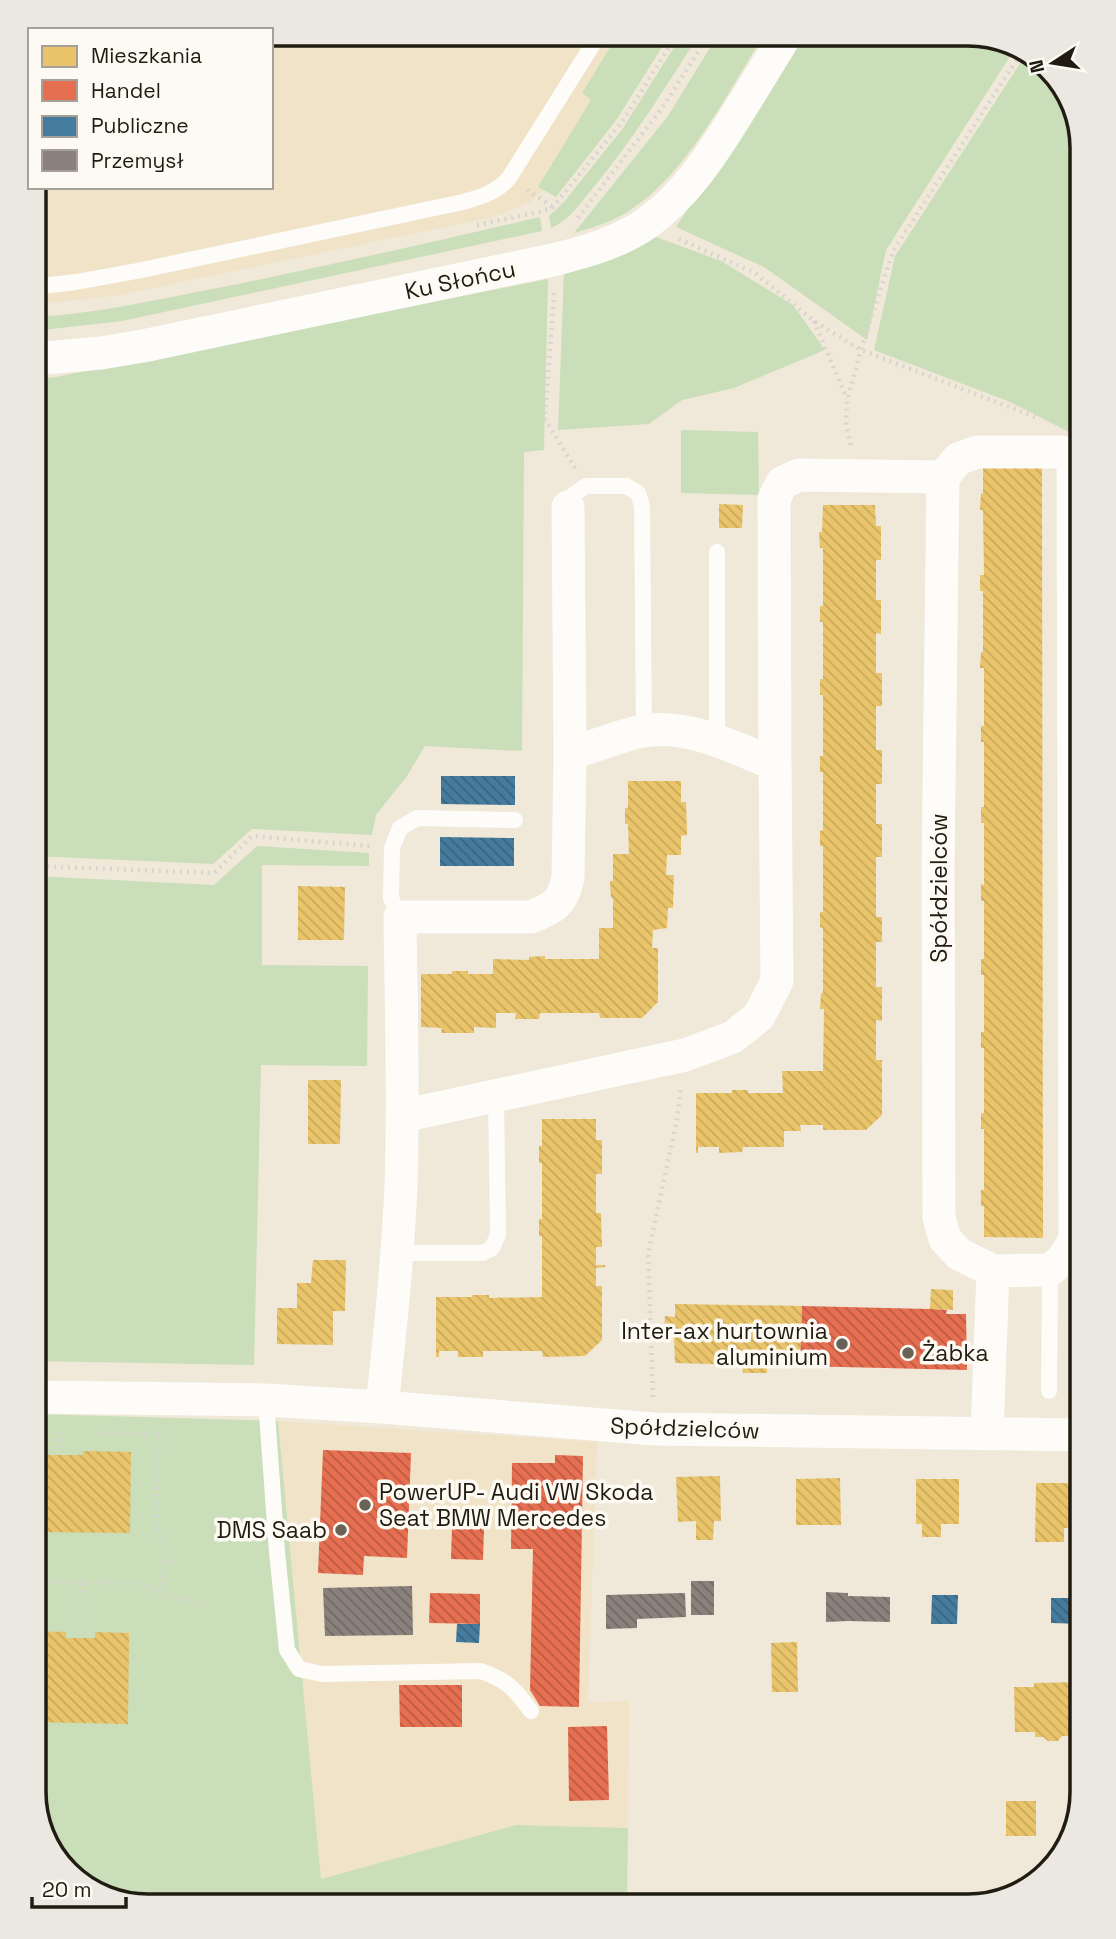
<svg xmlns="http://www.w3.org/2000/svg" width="1116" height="1939" font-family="'Space Grotesk',sans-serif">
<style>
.built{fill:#f0e3c8}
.green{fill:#cadeba}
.homes{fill:url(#homes-back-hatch)}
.shops{fill:url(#shops-back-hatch)}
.public{fill:url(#public-back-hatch)}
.industry{fill:url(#industry-back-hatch)}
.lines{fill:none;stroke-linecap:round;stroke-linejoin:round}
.path{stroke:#d8d5d0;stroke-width:4.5;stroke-dasharray:2 5;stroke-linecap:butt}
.service{stroke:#fdfcf9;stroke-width:16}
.minor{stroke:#fdfcf9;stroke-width:33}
.poi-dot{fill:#696357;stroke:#fdfaf4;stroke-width:2.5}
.labels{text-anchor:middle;stroke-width:7;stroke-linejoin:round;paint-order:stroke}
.street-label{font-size:23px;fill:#211c11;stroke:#fdfaf4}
.poi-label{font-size:23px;fill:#211c11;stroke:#fdfaf4;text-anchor:end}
.rim{fill:none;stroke:#211c11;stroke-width:3.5}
</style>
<defs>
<pattern id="homes-back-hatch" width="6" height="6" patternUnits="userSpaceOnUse" patternTransform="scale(1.75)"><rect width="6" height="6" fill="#e9c46a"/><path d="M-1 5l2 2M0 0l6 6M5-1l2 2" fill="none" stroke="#c8a85b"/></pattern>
<pattern id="shops-back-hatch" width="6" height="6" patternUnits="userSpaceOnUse" patternTransform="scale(1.75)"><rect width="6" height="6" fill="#e76f51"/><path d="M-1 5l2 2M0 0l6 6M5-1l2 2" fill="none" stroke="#bb5a42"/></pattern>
<pattern id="public-back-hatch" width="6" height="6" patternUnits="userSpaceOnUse" patternTransform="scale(1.75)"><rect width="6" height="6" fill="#457b9d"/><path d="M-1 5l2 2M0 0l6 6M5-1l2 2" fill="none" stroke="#39647f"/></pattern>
<pattern id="industry-back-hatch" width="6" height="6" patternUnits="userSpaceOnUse" patternTransform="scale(1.75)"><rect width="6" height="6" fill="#8a817c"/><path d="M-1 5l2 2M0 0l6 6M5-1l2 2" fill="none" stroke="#706964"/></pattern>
</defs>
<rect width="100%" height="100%" fill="#f0e8d8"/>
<path class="built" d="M271,33H642L547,186L531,202L493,217L119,295L33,305V187H271Z
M278,1421L597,1442L588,1702L629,1701L628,1828L516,1825L321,1879Z"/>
<path class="green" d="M619,33H671L617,119L556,197L538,187L591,100L582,93Z
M683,33H700C666,87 633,139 593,188C580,203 569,221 551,228L549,216L564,202L623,128Z
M719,33H765C728,92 685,179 624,214C608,223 591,228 574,233L668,116Z
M801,33L976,34L1016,47L886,250L867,340L764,267L676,227Z
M1028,51L1032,53L1071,98L1083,148V439L1010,402L874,350L895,256Z
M540,217L542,231L122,321L33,331V317C99,314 163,298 228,286C332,265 436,241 540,217Z
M656,237L721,261L793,305L825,350L734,388L682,400L649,424L558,430L564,272Z
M548,279L544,450L524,452L522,751L425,746L407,776L376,815L372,835L252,829L213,864L33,856V379L56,377Z
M681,430L758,432L759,495L681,493Z
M257,846L369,853V866L262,865V965L368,966L367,1066L261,1065L254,1365L33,1361V876L214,885Z
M33,1414L278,1421L321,1879L516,1825L628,1828L627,1906H141L84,1886L45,1841L33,1791Z"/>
<path class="homes" d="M983,466H1042L1043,1238L984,1237V1206H981V1190H984V1129H981V1113H984V1048H981V1032H984V975H981V959H984V901H981V884L984,885V823H981V807H984V742H981V726H984V668H980L981,652H983V591H980V575H984L983,510H980L981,493L983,494Z
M719,504L743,505L742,528H719Z
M823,505H875L876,526H881V560H876V600H881V634L876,633V673H882V706H876V750H882V784H876V824H882V857H876V917H882V942H876V987H882V1021L876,1020V1060H882V1115L866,1130H823V1125H800L801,1131H784V1147H743L742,1152L719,1153V1147H698V1153H696V1093H732V1090H748V1093H783L782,1071H823L824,1009H820L821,993H823V928L820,927V912H823V846H820V831L823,830V772H820V756H823V695H820V679H823V622H820V606H823V548H820L819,532H822Z
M628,781H681V802H686L687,835L681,836V855H667L666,875H674L673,908H668L667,928L653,930L652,948H658V1002L642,1018H600L599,1013H540L539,1019H515L516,1013H496V1028L474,1027V1033H441L442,1028L421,1027V974H452V971H468V974H493V959L529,960V957L545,956V959H599V928H613V898H611L610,881H613V854H629L628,824H625V808H628Z
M298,886L345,887L344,940H298Z
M308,1080H341L340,1144H308Z
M542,1119H596V1140H602V1174H596V1213H601L602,1247H596V1265H605V1267L596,1268V1286H602V1340L585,1356L543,1357L542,1351H483V1357H458V1351H439V1357H436V1297H472V1295H489V1298L542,1297V1236H539V1219H542V1163H539V1146H542Z
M313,1260H346L345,1311H333V1345L277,1344V1308H297V1283H311Z
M931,1289L953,1290V1310L930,1309Z
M675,1304L802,1306L800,1366L767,1365V1373H743L742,1365L675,1363L674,1334H664L665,1316L675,1317Z
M33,1450H40L39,1455H83V1451L131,1452L130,1533L33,1532Z
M720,1476L721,1521H714L713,1540H696V1521L678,1522L676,1477Z
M840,1478L841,1525H796V1479Z
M916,1479H959V1524H941V1537H922V1524H916Z
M1036,1483H1083V1528H1064V1542H1035Z
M33,1631L66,1632V1638H95V1632L129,1633L128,1724L33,1722Z
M797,1642L798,1692H772L771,1643Z
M1083,1682V1722H1070V1736H1062L1058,1741H1048L1043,1737H1035V1732H1015L1014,1687H1034V1683Z
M1006,1801H1036V1836H1006Z"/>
<path class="shops" d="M802,1306L930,1309L947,1310L946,1314H966L967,1370L800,1366Z
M323,1450L411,1453L407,1558L364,1556L363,1575L318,1573Z
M555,1455L583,1456L579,1707L540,1706L530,1690L533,1549H511L512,1463H555Z
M452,1527L484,1528L483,1560L451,1559Z
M430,1593L480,1594V1624L429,1623Z
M399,1685H462V1727H400Z
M607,1726L609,1800L569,1801L568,1727Z"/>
<path class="public" d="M441,776H515V805L441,804Z
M440,837L514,838V866H440Z
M932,1595H958L957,1624H931Z
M1051,1598H1083V1624L1051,1623Z
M457,1624H480L479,1643L456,1642Z"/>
<path class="industry" d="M691,1581H714V1615H691Z
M412,1586L413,1635L325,1636L323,1588Z
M826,1592L848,1593V1596L890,1597V1622L848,1621L826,1622Z
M685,1593L686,1617L637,1619V1628L606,1629V1595Z"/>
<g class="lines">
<path class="path" d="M527,190L553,207
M578,218L665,104L710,33
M477,225L539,212L553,207L622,122L678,33
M679,239L755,273L814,321L861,350L1038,418
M554,293L545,419L575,468
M814,321L847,399
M851,445L846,425L847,400L861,350L893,251L1023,50
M33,866L214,873L252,836L370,846
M653,1397L648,1254L677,1119L681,1087
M159,1431L156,1527L164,1545L162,1580L159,1592
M101,1433L159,1435
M58,1455L59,1428
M163,1562H177
M33,1582H81L79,1638
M81,1582L138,1584L165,1595L205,1604"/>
<path class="service" d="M33,287L76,282L137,271L463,202C481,197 497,192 509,178L600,33
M568,507L573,495L586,486H626L638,493L642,506L644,731
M717,552V741
M400,917L391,898L392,848L400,828L417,818L515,820
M397,1253H483L492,1248L498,1235L496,1095
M1049,1391L1050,1270
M266,1400L277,1552L287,1650L299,1669L322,1674L481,1671C508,1681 514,1688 531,1711"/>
<path class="minor" d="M33,359L101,353L143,346L557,259C588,251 620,242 647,223C685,196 711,156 736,116C753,89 770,61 787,33
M977,452H1061L1069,456L1073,465L1075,1239L1063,1259L1050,1270L993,1271L959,1254L945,1239L939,1217L938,867L943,477L958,459Z
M775,764L774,499L782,483L799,475L943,477
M402,1116L685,1055L733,1037L759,1016L777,981L775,764C735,748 687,723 643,731C621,735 592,747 570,754
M33,1397L266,1400L382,1407L654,1429L1083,1435
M382,1407C390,1332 398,1258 401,1184C404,1095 401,1006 400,917H531C555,907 562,904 568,878L570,754L568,507
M987,1434L993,1271"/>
</g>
<g class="poi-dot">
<circle cx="842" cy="1344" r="7"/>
<circle cx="908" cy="1353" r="7"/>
<circle cx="365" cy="1505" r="7"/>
<circle cx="341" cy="1530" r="7"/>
</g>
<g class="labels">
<g class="street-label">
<text transform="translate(460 280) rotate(-12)" y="8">Ku Słońcu</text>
<text transform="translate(939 888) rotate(-90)" y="8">Spółdzielców</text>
<text transform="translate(685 1428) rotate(2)" y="8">Spółdzielców</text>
</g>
<g class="poi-label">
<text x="828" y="1339">Inter-ax hurtownia<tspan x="828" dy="26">aluminium</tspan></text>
<text x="922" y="1361" text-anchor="start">Żabka</text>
<text x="379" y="1500" text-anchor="start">PowerUP- Audi VW Skoda<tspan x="379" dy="26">Seat BMW Mercedes</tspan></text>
<text x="327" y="1538">DMS Saab</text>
</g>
</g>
<path d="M0 0H1116V1939H0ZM148 46H968A102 102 0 0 1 1070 148V1792A102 102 0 0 1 968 1894H148A102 102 0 0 1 46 1792V148A102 102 0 0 1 148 46Z" fill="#ebe8e2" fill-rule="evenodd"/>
<path class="rim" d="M148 46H968A102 102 0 0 1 1070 148V1792A102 102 0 0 1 968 1894H148A102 102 0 0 1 46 1792V148A102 102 0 0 1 148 46Z"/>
<rect x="28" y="28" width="245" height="161" fill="#fdfaf4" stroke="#a5a199" stroke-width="2"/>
<rect x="42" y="46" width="35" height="21" fill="#e9c46a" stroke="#a5a199" stroke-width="2"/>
<text x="91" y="63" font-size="21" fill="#211c11">Mieszkania</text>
<rect x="42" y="80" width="35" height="21" fill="#e76f51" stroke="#a5a199" stroke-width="2"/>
<text x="91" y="98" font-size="21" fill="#211c11">Handel</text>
<rect x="42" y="116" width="35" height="21" fill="#457b9d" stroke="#a5a199" stroke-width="2"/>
<text x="91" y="133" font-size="21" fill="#211c11">Publiczne</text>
<rect x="42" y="150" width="35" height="21" fill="#8a817c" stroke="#a5a199" stroke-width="2"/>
<text x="91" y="168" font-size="21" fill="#211c11">Przemysł</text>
<g transform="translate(1053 63) rotate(258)" stroke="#fdfaf4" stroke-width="5" paint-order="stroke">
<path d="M0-5L12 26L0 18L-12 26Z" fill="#211c11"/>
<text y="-10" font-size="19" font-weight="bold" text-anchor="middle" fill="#211c11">N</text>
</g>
<path d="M32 1897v10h94v-10" fill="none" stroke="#211c11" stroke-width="3.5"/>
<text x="42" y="1897" font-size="21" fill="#211c11" stroke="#fdfaf4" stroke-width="5" paint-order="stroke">20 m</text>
</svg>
